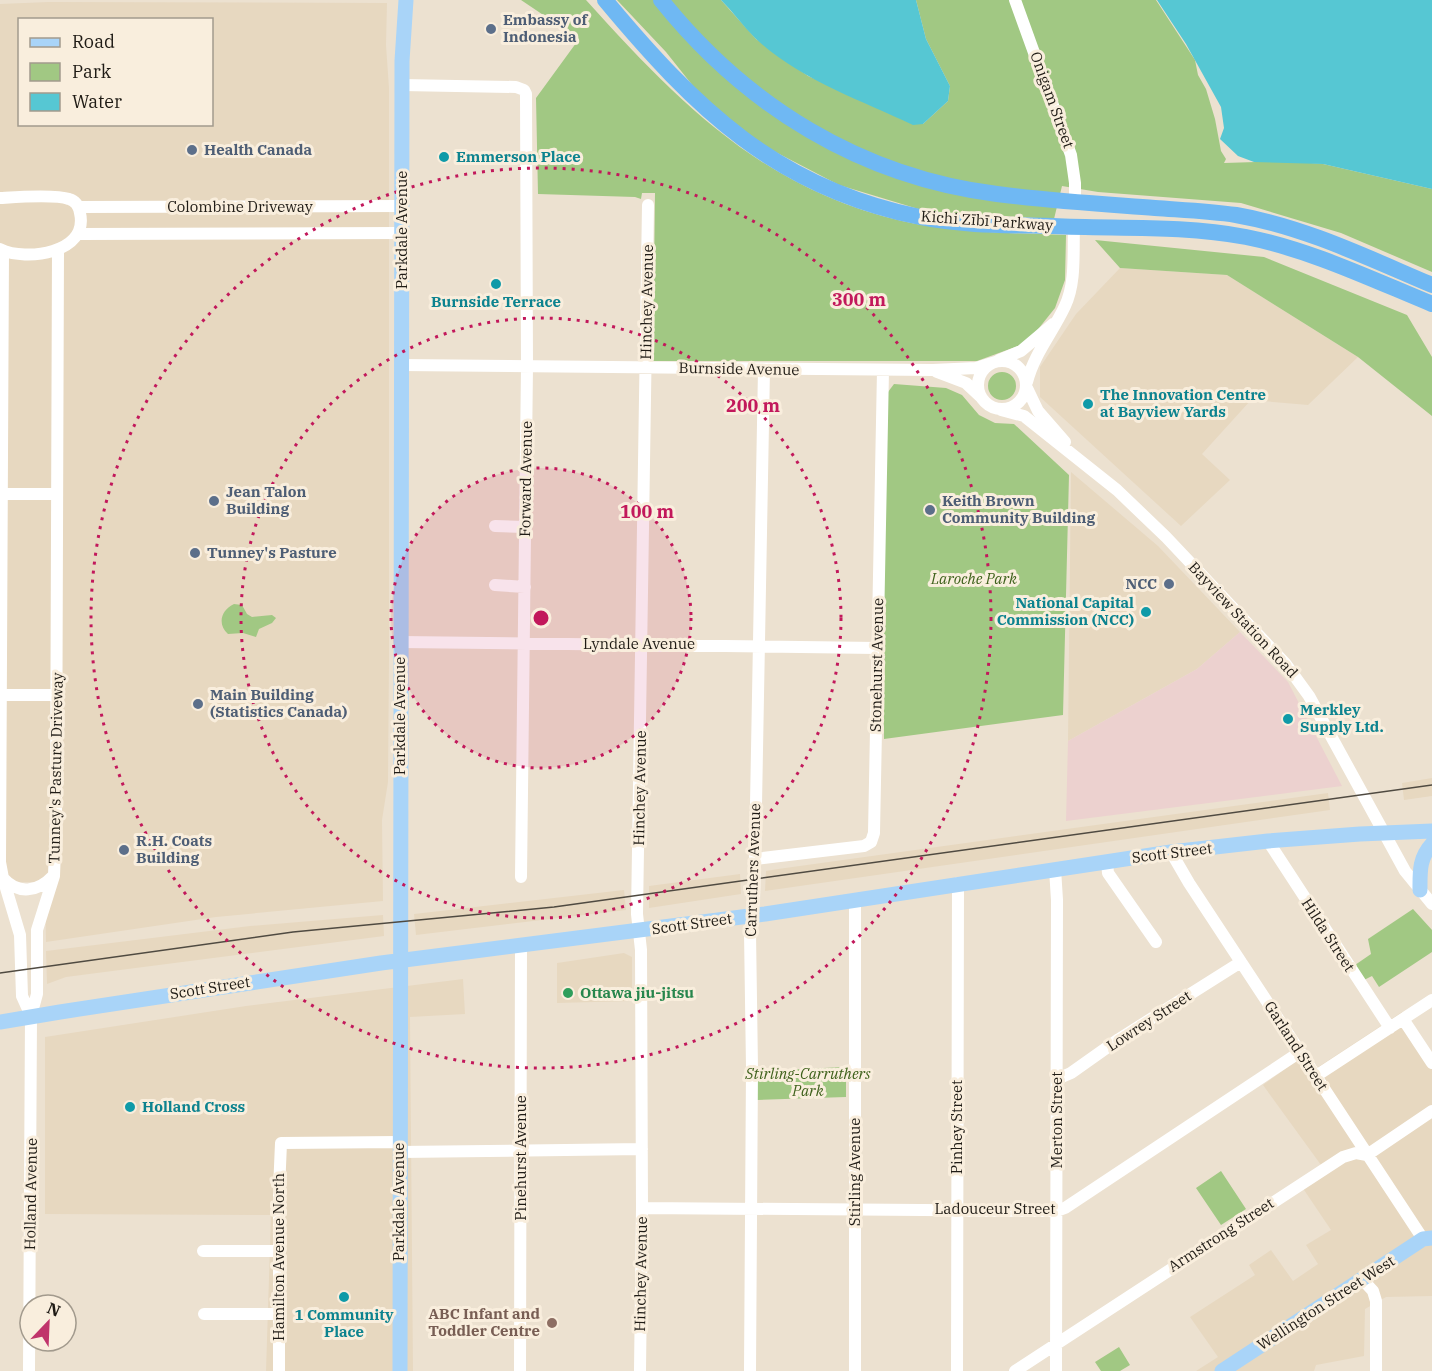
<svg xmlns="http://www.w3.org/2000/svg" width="1432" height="1371" font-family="'IBM Plex Serif',serif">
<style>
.built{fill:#e7d8c0;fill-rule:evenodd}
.industrial{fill:#ecd1cf}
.green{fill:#a1c883}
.water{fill:#56c7d3}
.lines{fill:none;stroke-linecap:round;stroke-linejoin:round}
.minor{stroke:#fff;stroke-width:12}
.major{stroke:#a9d4f8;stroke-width:15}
.highway{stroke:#6fb8f3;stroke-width:16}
.tram{stroke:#4f4a41;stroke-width:1.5}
.ring{fill:none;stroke:#c2185b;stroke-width:3;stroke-dasharray:3 6}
.service-dot{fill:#5c6f8a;stroke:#f9eedd;stroke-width:2}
.culture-dot{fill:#0f9aa8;stroke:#f9eedd;stroke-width:2}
.leisure-dot{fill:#2e9e5b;stroke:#f9eedd;stroke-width:2}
.education-dot{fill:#8d6e63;stroke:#f9eedd;stroke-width:2}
.labels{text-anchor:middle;stroke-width:6;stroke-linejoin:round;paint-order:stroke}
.service-label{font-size:15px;font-weight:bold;fill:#4e5e75;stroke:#f9eedd;text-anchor:start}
.street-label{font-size:15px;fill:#1f1b15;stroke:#f9eedd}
.culture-label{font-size:15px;font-weight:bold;fill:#0d838f;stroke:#f9eedd;text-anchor:start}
.park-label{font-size:15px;font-style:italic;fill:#3e611b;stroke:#f9eedd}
.leisure-label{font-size:15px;font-weight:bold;fill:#27864d;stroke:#f9eedd;text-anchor:start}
.education-label{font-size:15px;font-weight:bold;fill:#785e54;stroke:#f9eedd;text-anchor:end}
.centre{fill:#c2185b;stroke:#f9eedd;stroke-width:3}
.ring-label{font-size:18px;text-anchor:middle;font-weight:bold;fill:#c2185b;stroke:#f9eedd;stroke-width:6;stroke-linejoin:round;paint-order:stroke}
</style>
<rect width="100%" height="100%" fill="#ece1d0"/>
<path class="built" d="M48,2L387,3L386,45L389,88V659L388,782L382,820L383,901L216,917L46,942L45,882H0V4ZM20,20H212V124H20Z
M1120,268L1227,275L1358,357L1308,405L1251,400L1202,454L1230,480L1181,526L1040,397V367L1076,314Z
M1071,472L1158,546L1240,632L1197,669L1068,741Z
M1432,778V796L1404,800L1402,783Z
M1328,793L1330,810L765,891L766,871L778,869Z
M740,874L741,894L649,908V886Z
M624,890L626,910L416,935L414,914Z
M383,915L384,936L66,977L47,984L46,951L250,926Z
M624,953L632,957V1001L557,1003V963Z
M463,979L465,1014L410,1017L413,1371H266L271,1215L45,1214V1037L246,1006Z
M1402,1012L1432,1057V1296L1386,1297L1365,1309L1364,1356L1316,1365L1314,1371H1196L1218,1357L1190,1317L1255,1275L1249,1265L1271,1250L1293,1281L1318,1264L1306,1245L1331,1230L1298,1181L1321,1165L1263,1085L1299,1059L1309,1073Z"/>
<path class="industrial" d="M1240,632L1288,682L1342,786L1066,821L1068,741L1197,669Z"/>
<path class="green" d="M521,0H586C678,102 763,189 902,221C955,233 1011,233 1066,235L1065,280L1055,308L1035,333L1021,345L977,361H653L655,193H642L641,199L635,197L538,194L536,98L579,39Z
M617,0H721L756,39L808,76L923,124L948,101L950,86L926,39L916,0H1156L1195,60L1198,75L1206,89L1215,119L1221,151L1226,159L1224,163L1286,161L1323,164L1432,189V272L1341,233L1241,203L1098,192L1062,186L1054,219L925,211L839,185L762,145L701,96L666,52Z
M1095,240L1264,257L1407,315L1432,357V416L1358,357L1227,275L1120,268Z
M988 386a14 14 0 1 1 28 0a14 14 0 1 1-28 0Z
M894,384L946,388L962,395L979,415L995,423L1014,424L1069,475L1063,715L884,739L882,578L888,392Z
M234,604L242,605L247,614L252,617L272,615L276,618L272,623L259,629L256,637L243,633L228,634C217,624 221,610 234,604Z
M1413,909L1432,930V952L1379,987L1372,976L1364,980L1355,965L1371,954L1368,939Z
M846,1067V1097L757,1100V1071Z
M1221,1171L1246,1209L1221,1225L1196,1188Z
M1119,1347L1130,1365L1120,1371H1101L1095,1362Z"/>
<path class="water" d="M721,0H916L926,39L950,86L948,101L923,124L913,125C860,100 798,79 755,38C743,26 733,12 721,0Z
M1157,0H1432V189L1323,164L1254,162L1238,156L1220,139L1224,128L1221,107L1186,44Z"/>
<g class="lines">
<path class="minor" d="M1015,0L1071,155L1075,183V202
M402,85L516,87L524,90L526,94L527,366L521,877
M0,198C17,197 55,194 69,199C76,201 79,207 80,213C89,253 26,262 0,249
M78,207L402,206
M78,234L402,233
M3,251L0,862L3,878L20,935L22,996L31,1016
M999,360L1021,351L1053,324
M978 385a24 24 0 1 1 48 0a24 24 0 1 1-48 0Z
M401,365L933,370L976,368L992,363
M937,372L966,383L981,397
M1027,382C1034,354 1053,332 1065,306C1076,283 1073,253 1074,227
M1027,388L1038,411L1065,442
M1001,410L1024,416L1117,490L1166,537L1285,663L1309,696L1405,871L1432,904
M0,494H57
M495,526L526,527
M495,585L525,587
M401,642L877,648
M0,695H57
M1268,841L1390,1028
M1171,852L1189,883L1423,1239
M755,859L864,846L871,842L874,833L883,370
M1107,862L1108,873L1156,942
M1055,869L1057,900L1056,1371
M3,878C18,895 38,892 53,876
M855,900V1371
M1403,1019L1432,1063
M1316,1076L1432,1000
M1057,1079L1071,1073L1119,1039L1241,962
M399,1152L642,1149
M642,1208L1057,1211L1065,1208L1300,1052
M203,1251H280
M1362,1279L1373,1291L1376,1301V1371
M204,1314H279
M29,1371L31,1016L37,994V930L54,876L56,819L58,249
M279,1371V1190L281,1143L399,1142
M520,1371L521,944
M640,1371L642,1208L641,950L637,914L648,205
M750,1371L752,1068L750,932L754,900L755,859L764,369
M957,1371L958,883
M1015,1371L1343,1157L1356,1153L1367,1155L1432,1111"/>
<path class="major" d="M1420,890C1420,872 1419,858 1432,844
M0,1022L60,1012L381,963L765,914L1171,852L1268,841L1360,834L1432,831
M400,1371L402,61L406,0
M1222,1371L1423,1239L1432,1238"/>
<path class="highway" d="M605,0C695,108 776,188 920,217C963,226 1009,225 1053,226C1117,229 1182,225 1246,237C1311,250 1371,279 1432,304
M661,0C746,106 861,177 997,194C1050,201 1102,204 1155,208C1182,210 1209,211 1236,215C1305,227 1368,258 1432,285"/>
<path class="tram" d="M0,973L293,932L554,907L1432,785"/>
</g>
<circle cx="541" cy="618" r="150" fill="#c2185b" fill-opacity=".12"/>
<g class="ring">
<circle cx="541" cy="618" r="150"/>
<circle cx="541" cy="618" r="300"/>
<circle cx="541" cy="618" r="450"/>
</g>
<g class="service-dot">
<circle cx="491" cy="29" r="6"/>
<circle cx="192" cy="150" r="6"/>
<circle cx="214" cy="501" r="6"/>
<circle cx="930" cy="510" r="6"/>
<circle cx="195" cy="553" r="6"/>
<circle cx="1169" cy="584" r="6"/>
<circle cx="198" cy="704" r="6"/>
<circle cx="124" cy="850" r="6"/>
</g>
<g class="culture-dot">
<circle cx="444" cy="157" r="6"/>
<circle cx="496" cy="284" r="6"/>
<circle cx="1088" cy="404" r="6"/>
<circle cx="1146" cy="612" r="6"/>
<circle cx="1288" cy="719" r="6"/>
<circle cx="130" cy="1107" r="6"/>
<circle cx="344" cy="1297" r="6"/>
</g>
<circle class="leisure-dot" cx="568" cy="993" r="6"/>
<circle class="education-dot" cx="552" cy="1323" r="6"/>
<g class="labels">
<g class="service-label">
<text x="503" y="25">Embassy of<tspan x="503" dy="17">Indonesia</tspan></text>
<text x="204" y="155">Health Canada</text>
<text x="226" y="497">Jean Talon<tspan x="226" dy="17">Building</tspan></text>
<text x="942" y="506">Keith Brown<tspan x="942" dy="17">Community Building</tspan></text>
<text x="207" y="558">Tunney's Pasture</text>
<text x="1157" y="589" text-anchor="end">NCC</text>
<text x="210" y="700">Main Building<tspan x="210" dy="17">(Statistics Canada)</tspan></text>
<text x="136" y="846">R.H. Coats<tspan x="136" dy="17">Building</tspan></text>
</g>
<g class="street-label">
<text transform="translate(1052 100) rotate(70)" y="5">Onigam Street</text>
<text x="240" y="212">Colombine Driveway</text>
<text transform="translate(987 221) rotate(4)" y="5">Kichi Zībī Parkway</text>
<text transform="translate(402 230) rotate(-90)" y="5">Parkdale Avenue</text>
<text transform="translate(647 302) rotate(-89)" y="5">Hinchey Avenue</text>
<text transform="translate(739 369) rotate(1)" y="5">Burnside Avenue</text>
<text transform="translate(526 479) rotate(-89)" y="5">Forward Avenue</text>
<text transform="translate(1243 620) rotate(47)" y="5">Bayview Station Road</text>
<text x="639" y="649">Lyndale Avenue</text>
<text transform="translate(877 665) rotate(-89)" y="5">Stonehurst Avenue</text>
<text transform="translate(400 716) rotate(-90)" y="5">Parkdale Avenue</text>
<text transform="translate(56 768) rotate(-89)" y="5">Tunney's Pasture Driveway</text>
<text transform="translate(640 788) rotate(-89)" y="5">Hinchey Avenue</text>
<text transform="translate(1172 853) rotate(-7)" y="5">Scott Street</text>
<text transform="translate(753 870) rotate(-88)" y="5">Carruthers Avenue</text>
<text transform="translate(692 924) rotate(-8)" y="5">Scott Street</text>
<text transform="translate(1328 935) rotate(57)" y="5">Hilda Street</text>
<text transform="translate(210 988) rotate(-9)" y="5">Scott Street</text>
<text transform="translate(1149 1021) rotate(-33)" y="5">Lowrey Street</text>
<text transform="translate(1296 1046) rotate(57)" y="5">Garland Street</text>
<text transform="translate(1057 1120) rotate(-90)" y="5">Merton Street</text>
<text transform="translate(957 1127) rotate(-90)" y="5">Pinhey Street</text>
<text transform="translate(521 1158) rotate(-90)" y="5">Pinehurst Avenue</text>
<text transform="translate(855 1172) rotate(-90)" y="5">Stirling Avenue</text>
<text transform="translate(31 1194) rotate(-89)" y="5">Holland Avenue</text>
<text transform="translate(399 1202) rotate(-90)" y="5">Parkdale Avenue</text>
<text x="995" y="1214">Ladouceur Street</text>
<text transform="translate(1221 1235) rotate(-33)" y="5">Armstrong Street</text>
<text transform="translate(279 1257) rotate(-90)" y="5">Hamilton Avenue North</text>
<text transform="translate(641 1274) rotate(-89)" y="5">Hinchey Avenue</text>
<text transform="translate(1326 1303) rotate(-33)" y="5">Wellington Street West</text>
</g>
<g class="culture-label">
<text x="456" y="162">Emmerson Place</text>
<text x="496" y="307" text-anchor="middle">Burnside Terrace</text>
<text x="1100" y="400">The Innovation Centre<tspan x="1100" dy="17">at Bayview Yards</tspan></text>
<text x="1134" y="608" text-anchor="end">National Capital<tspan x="1134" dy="17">Commission (NCC)</tspan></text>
<text x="1300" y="715">Merkley<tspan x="1300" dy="17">Supply Ltd.</tspan></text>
<text x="142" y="1112">Holland Cross</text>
<text x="344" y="1320" text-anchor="middle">1 Community<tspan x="344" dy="17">Place</tspan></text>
</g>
<g class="park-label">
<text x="974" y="584">Laroche Park</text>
<text x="808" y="1079">Stirling-Carruthers<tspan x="808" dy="17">Park</tspan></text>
</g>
<g class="leisure-label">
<text x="580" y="998">Ottawa jiu-jitsu</text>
</g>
<g class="education-label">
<text x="540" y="1319">ABC Infant and<tspan x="540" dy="17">Toddler Centre</tspan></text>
</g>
</g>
<circle cx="541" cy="618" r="9" class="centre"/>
<g class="ring-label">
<text x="859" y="306">300 m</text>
<text x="753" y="412">200 m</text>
<text x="647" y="518">100 m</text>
</g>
<rect x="18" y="18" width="195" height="108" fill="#f9eedd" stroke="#a29a8d" stroke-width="1.5"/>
<rect x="30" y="38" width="30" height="9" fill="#a9d4f8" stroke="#a29a8d" stroke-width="1.5"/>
<text x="72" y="48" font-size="18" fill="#1f1b15">Road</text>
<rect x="30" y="63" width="30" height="18" fill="#a1c883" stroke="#a29a8d" stroke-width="1.5"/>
<text x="72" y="78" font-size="18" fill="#1f1b15">Park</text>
<rect x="30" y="93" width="30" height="18" fill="#56c7d3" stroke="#a29a8d" stroke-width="1.5"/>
<text x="72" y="108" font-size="18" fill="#1f1b15">Water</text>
<g transform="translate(48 1323) rotate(23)"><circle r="28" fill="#f9eedd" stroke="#a29a8d" stroke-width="1.5"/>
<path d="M0-4.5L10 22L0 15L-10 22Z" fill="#c0346b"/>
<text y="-9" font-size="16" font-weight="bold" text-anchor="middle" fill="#1f1b15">N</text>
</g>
</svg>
